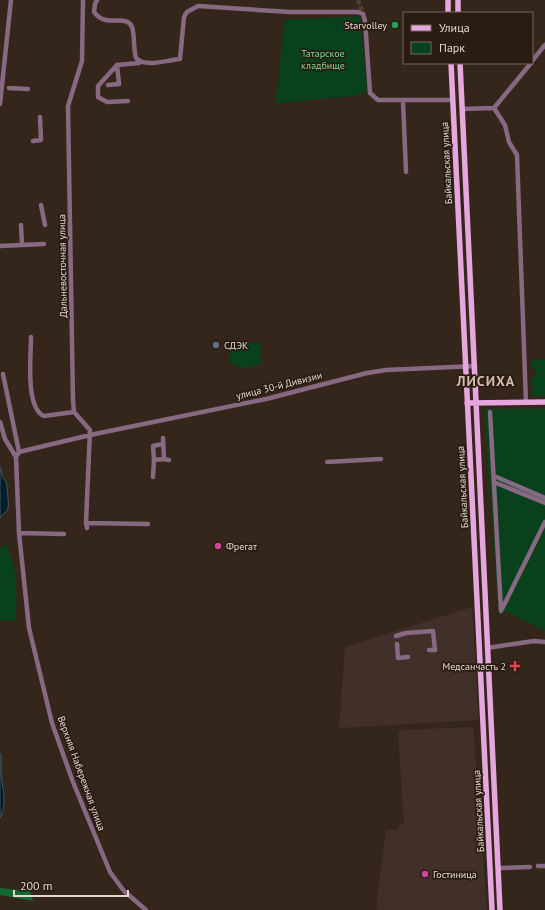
<svg xmlns="http://www.w3.org/2000/svg" width="545" height="910" font-family="'PT Sans',sans-serif">
<style>
.commercial{fill:#412f29}
.green{fill:#08411c}
.forest{fill:#126931}
.water{fill:#001d2b;stroke:#44555c}
.lines{fill:none;stroke-linecap:round;stroke-linejoin:round}
.minor-tunnel{stroke:#4f4136;stroke-width:4.5;stroke-dasharray:4.5 2;stroke-linecap:butt}
.minor{stroke:#876982;stroke-width:4.5}
.major{stroke:#e5a7dd;stroke-width:5.5}
.leisure-dot{fill:#2e9e5b;stroke:#2a1c12;stroke-width:1.5}
.service-dot{fill:#5c6f8a;stroke:#2a1c12;stroke-width:1.5}
.hotel-dot{fill:#d1479c;stroke:#2a1c12;stroke-width:1.5}
.health-dot{fill:#e0444e;stroke:#2a1c12;stroke-width:1.5}
.labels{text-anchor:middle;stroke-width:3.5;stroke-linejoin:round;paint-order:stroke}
.poi-label{font-size:10px;fill:#e1d7d0;stroke:#2a1c12;text-anchor:start}
.park-label{font-size:10px;fill:#77df8f;stroke:#2a1c12}
.street-label{font-size:10px;fill:#e1d7d0;stroke:#2a1c12}
.district-label{font-size:14px;font-weight:bold;letter-spacing:1px;fill:#d0bcae;stroke:#2a1c12}
</style>
<rect width="100%" height="100%" fill="#35261b"/>
<path class="commercial" d="M472,607L479,720L339,728L345,647Z
M473,727L487,910H379L376,908L386,830H396L404,822L398,735L401,730Z"/>
<path class="green" d="M360,16L367,92L352,96L276,103L284,20Z
M230,343H260L261,364H254V367L237,368V364H230Z
M545,359V396H533L531,379L535,377V371L531,367V360Z
M484,409H545V631L503,610L499,618Z
M5,544C18,562 17,598 16,620L0,621V548Z"/>
<path class="forest" d="M26,887L30,890L33,901L0,895V888L18,890Z"/>
<path class="water" d="M0,467L3,478L6,482C7,486 9,504 8,508C7,512 2,514 0,518Z
M0,753C3,758 0,765 1,772C2,789 8,801 0,818Z"/>
<g class="lines">
<path class="minor-tunnel" d="M358,0L363,14"/>
<path class="minor" d="M83,0L82,61L68,106L73,401L74,412L90,430L86,523L87,528
M97,0L95,4L94,12C106,29 126,13 132,27C135,36 133,48 136,58C145,68 168,60 180,59L184,17L187,12L198,6L290,12H358L363,14L365,21L370,93L378,100H452
M532,61L545,45
M117,65L98,86V97L107,102L128,101
M108,85L119,84L117,65L139,63
M9,88L28,89
M403,101L406,172
M0,104L11,0
M494,108L505,125L509,142L517,155L526,403
M462,109L494,108L531,63
M33,141L41,140L40,117
M41,205L45,225
M21,225L22,245
M0,246L44,244
M31,337C31,355 25,408 44,416L74,412
M3,374L19,452
M490,412L501,611
M0,422L5,439L16,457L19,533L29,628L52,723L73,782L110,872L124,891L146,910
M163,438L164,459L169,460
M163,444L153,446L154,460L164,459
M16,457L19,452L90,435L266,399L367,373L386,370L475,366
M327,462L381,459
M494,476L545,498
M153,477L154,460
M494,482L545,503
M86,523L148,524
M19,533L64,534
M502,609L545,522
M396,636L406,633L433,631L435,650H429
M397,644L398,658L408,657
M487,648L534,641L545,642
M538,866H545
M499,868L530,867"/>
<path class="major" d="M448,0V13
M458,0V13
M451,63L492,910
M460,63L500,910
M467,403L545,402"/>
</g>
<circle class="leisure-dot" cx="395" cy="25" r="4"/>
<circle class="service-dot" cx="216" cy="345" r="4"/>
<g class="hotel-dot">
<circle cx="218" cy="546" r="4"/>
<circle cx="425" cy="874" r="4"/>
</g>
<path class="health-dot" d="M513 660h4v4h4v4h-4v4h-4v-4h-4v-4h4z"/>
<g class="labels">
<g class="poi-label">
<text x="387" y="29" text-anchor="end">Starvolley</text>
<text x="224" y="349">СДЭК</text>
<text x="226" y="550">Фрегат</text>
<text x="506" y="670" text-anchor="end">Медсанчасть 2</text>
<text x="433" y="878">Гостиница</text>
</g>
<g class="park-label">
<text x="323" y="57">Татарское<tspan x="323" dy="12">кладбище</tspan></text>
</g>
<g class="street-label">
<text transform="translate(446 163) rotate(-93)" y="4">Байкальская улица</text>
<text transform="translate(62 266) rotate(-91)" y="4">Дальневосточная улица</text>
<text transform="translate(279 385) rotate(-14)" y="4">улица 30-й Дивизии</text>
<text transform="translate(462 487) rotate(-93)" y="4">Байкальская улица</text>
<text transform="translate(82 773) rotate(70)" y="4">Верхняя Набережная улица</text>
<text transform="translate(478 811) rotate(-93)" y="4">Байкальская улица</text>
</g>
<g class="district-label">
<text x="486" y="386">ЛИСИХА</text>
</g>
</g>
<rect x="403" y="12" width="130" height="52" fill="#2a1c12" stroke="#73675e"/>
<rect x="411" y="25" width="20" height="6" fill="#e5a7dd" stroke="#73675e"/>
<text x="439" y="32" font-size="12" fill="#e1d7d0">Улица</text>
<rect x="411" y="42" width="20" height="12" fill="#08411c" stroke="#73675e"/>
<text x="439" y="52" font-size="12" fill="#e1d7d0">Парк</text>
<path d="M14 890v6h114v-6" fill="none" stroke="#e1d7d0" stroke-width="2"/>
<text x="20" y="890" font-size="12" fill="#e1d7d0" stroke="#2a1c12" stroke-width="3" paint-order="stroke">200 m</text>
</svg>
